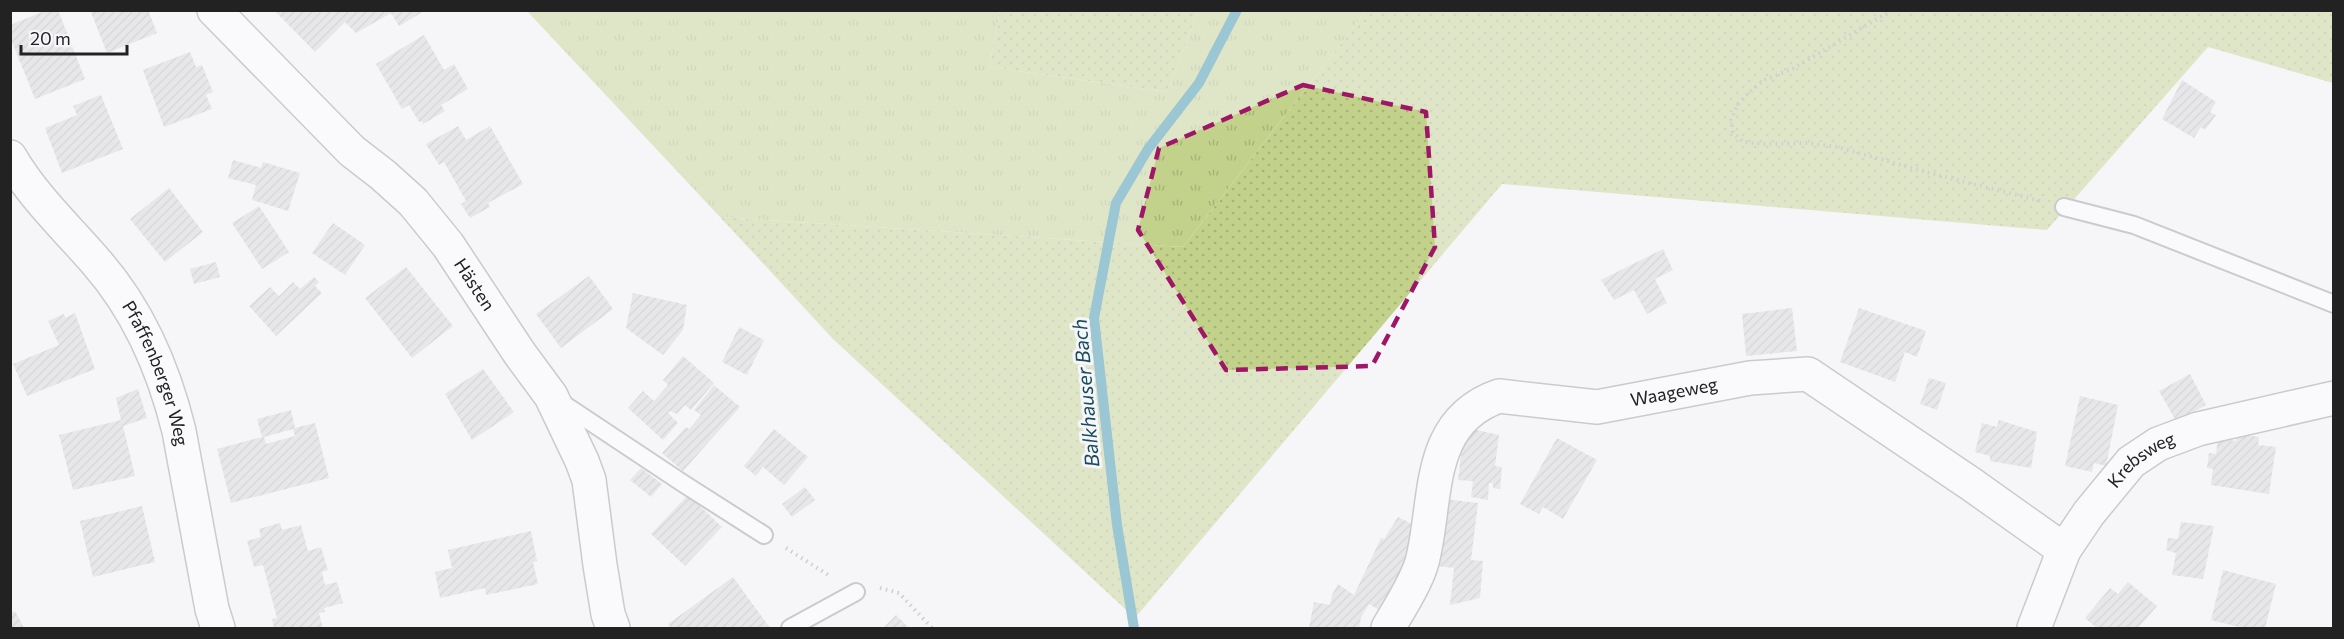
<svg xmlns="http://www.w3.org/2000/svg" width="2344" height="639" font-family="Commissioner,sans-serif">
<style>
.grass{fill:url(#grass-tufts)}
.park{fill:url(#park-dots)}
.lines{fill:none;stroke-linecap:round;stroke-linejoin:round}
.stream{stroke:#2d8ca4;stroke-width:10}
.building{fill:url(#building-hatch);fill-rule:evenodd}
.service-casing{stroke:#97979a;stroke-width:20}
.minor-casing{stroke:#97979a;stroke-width:36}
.path{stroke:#9f9fa1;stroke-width:4;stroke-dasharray:1.5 4.5;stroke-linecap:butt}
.service{stroke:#fff;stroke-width:16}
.minor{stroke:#fff;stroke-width:33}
.marked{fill:none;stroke:#9e1665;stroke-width:4.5;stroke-dasharray:12 8;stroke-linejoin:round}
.labels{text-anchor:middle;stroke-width:6;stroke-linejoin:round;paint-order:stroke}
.street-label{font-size:18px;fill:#222223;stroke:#f6f5f9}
.water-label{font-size:20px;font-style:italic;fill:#174d5b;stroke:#f6f5f9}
</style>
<defs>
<pattern id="grass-tufts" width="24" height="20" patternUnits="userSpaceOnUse" patternTransform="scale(1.5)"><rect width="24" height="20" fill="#c3d28b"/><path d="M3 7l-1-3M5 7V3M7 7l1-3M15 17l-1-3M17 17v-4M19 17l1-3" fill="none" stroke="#a7b478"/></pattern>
<pattern id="park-dots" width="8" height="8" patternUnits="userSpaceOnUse" patternTransform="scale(1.5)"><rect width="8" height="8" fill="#c3d28b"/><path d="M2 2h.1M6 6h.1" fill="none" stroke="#a7b478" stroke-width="1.8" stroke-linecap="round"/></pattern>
<pattern id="building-hatch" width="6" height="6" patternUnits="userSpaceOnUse" patternTransform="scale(1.5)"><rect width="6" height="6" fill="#d4d2d5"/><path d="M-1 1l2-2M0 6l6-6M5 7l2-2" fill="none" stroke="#b6b4b7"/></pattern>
</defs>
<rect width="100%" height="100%" fill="#f6f5f9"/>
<path class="grass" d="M527,11H1000L989,67L1167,92L1198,11H1366L1183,247L720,217Z"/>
<path class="park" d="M1000,11V10L1198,11L1167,92L989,67Z
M1366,11H2333V83L2208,47L2047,230L1502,184L1135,618L833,339L720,217L1183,247Z"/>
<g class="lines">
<path class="stream" d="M1134,628L1117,525L1094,318L1116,203L1148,149L1199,83L1237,10"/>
</g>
<path class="building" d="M47,10H58L85,79L35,99L10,37V25Z
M90,10H148L157,33L107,53Z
M274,10H426L399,26L391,13L356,33L345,22L315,52Z
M424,35L444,70L454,64L468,89L441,105L445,111L423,124L422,121L419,122L409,105L402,109L376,64Z
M190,52L196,67L202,65L213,92L206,95L212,109L164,127L143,70Z
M2182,80L2216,102L2210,112L2216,115L2205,130L2201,127L2194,138L2162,119Z
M101,95L123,149L62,173L45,128L77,115L73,106Z
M458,126L466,140L490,126L523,184L488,203L490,207L470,218L461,204L466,201L444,162L439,165L426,144Z
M233,160L261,168L263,162L300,173L288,211L252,200L256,185L228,178Z
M169,188L203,232L165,262L130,219Z
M259,206L289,252L262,269L232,223Z
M333,223L365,245L345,275L312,253Z
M1663,249L1673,270L1655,279L1667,303L1647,314L1634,290L1614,300L1601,280Z
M216,262L220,277L194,284L190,269Z
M406,267L453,326L412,358L365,298Z
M589,276L613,309L561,348L536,314Z
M314,277L319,282L315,286L322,293L276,336L249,306L270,287L279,296L293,282L300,289Z
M633,293L687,305L683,330L663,355L626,328Z
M1792,308L1797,351L1746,356L1742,314Z
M1859,308L1926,331L1917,357L1905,352L1895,382L1840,362Z
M75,313L95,369L27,396L13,364L59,345L48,321L64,314L65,318Z
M739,327L764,340L747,375L722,362Z
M683,356L714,383L691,410L685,405L677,414L670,411L668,413L678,423L663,440L628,408L643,391L654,401L668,385L663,380Z
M483,369L514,412L472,440L445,394Z
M2190,374L2206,405L2176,421L2159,391Z
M1929,378L1946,383L1937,410L1920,404Z
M714,385L740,407L683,471L662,453L686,427L689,429L701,415L694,410Z
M138,389L147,418L123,426L135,476L73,490L59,435L121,420L116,398Z
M2080,396L2118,405L2106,466L2094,463L2092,472L2065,466Z
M291,410L295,428L315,423L329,478L231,503L217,449L262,437L257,419ZM293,429L295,436L266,444L264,437Z
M1999,420L2037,432L2031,468L1990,461V456L1975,452L1982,423L1997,427Z
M774,429L808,457L784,485L763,467L756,476L744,466Z
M1472,429L1499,435L1495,466L1502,467L1500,489L1493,488V484L1489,483L1488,500L1471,497L1473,481L1458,480L1462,446Z
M2237,434L2259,437L2258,445L2276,447L2269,494L2211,485L2213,469L2207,468L2209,453L2216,454L2218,438L2236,441Z
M1557,438L1597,460L1563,519L1543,507L1539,514L1520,504Z
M641,468L662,484L651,497L630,480Z
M805,487L815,500L792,517L782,504Z
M688,495L722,527L685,566L651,534Z
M1444,499L1478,503L1471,560L1483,561L1480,598L1450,605L1454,568L1437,566Z
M142,506L155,562L93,577L80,521Z
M1398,517L1418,527L1388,615L1369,604L1361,617L1359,628H1309L1314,602L1330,605L1332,595L1338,584L1354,595L1381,538L1384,539Z
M2181,522L2214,526L2203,579L2172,575L2176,553L2166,550L2168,538L2178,539Z
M280,523L282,530L301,525L308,551L321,547L328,570L322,572L325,585L337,582L343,603L324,608L325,612L319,613L323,628H274L272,619L277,618L263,565L254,567L247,541L261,537L259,529Z
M531,531L537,561L533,562L538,584L486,595L485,588L440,598L435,572L452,568L448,550Z
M2223,570L2276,584L2265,628H2243L2211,620Z
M733,577L770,628H671L668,624Z
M2128,582L2157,606L2138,628H2097L2085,618L2110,588L2118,594Z
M15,611L24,628H10V613Z
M896,615L909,628H883Z"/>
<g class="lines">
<g class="service-casing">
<path id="service" d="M2064,207L2134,225L2334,304
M559,401L684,484L764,535
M790,628L856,592"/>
</g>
<g class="minor-casing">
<g id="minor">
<path id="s1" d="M214,10L352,151L383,175L413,202L448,245L520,354L551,396L582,461L589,480L600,565L608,614L613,628"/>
<path id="s2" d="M10,157C34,198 67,228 97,263C139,311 164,370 179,431L212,609L218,628"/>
<path id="s3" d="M1388,628C1399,609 1416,583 1422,562C1438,501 1424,422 1499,396L1597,407L1750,378L1808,374L1971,484L2064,550"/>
<path id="s4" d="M2034,628L2064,550L2089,513L2131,462L2158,444L2198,429L2334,398"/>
</g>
</g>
<path class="path" d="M1892,10L1794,68L1765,80L1754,88L1738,104L1731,120L1733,132L1743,142L1763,144L1809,143L1838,147L1933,174L2041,201
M786,548L830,576
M880,588L899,593L932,628"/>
<use href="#service" class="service"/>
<use href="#minor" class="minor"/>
</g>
<path d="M0 0H2344V639H0ZM1303,85L1426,112L1435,247L1372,366L1226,370L1138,230L1159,148Z" fill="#f6f5f9" fill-opacity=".55" fill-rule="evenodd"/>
<path class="marked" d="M1303,85L1426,112L1435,247L1372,366L1226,370L1138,230L1159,148Z"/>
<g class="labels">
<g class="street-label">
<text dy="6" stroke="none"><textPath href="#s1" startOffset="380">Hästen</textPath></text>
<text dy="6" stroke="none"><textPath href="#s2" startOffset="264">Pfaffenberger Weg</textPath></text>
<text dy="6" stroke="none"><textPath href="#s3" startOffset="446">Waageweg</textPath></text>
<text dy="6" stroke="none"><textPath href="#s4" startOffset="204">Krebsweg</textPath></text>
</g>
<g class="water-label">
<text transform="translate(1086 393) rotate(-95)" y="7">Balkhauser Bach</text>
</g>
</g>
<rect width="2344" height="639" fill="none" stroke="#222223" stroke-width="24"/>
<path d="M21 45v9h106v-9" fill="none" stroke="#222223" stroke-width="3"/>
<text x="30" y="45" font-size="18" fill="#222223" stroke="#f6f5f9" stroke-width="4.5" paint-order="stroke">20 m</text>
</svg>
